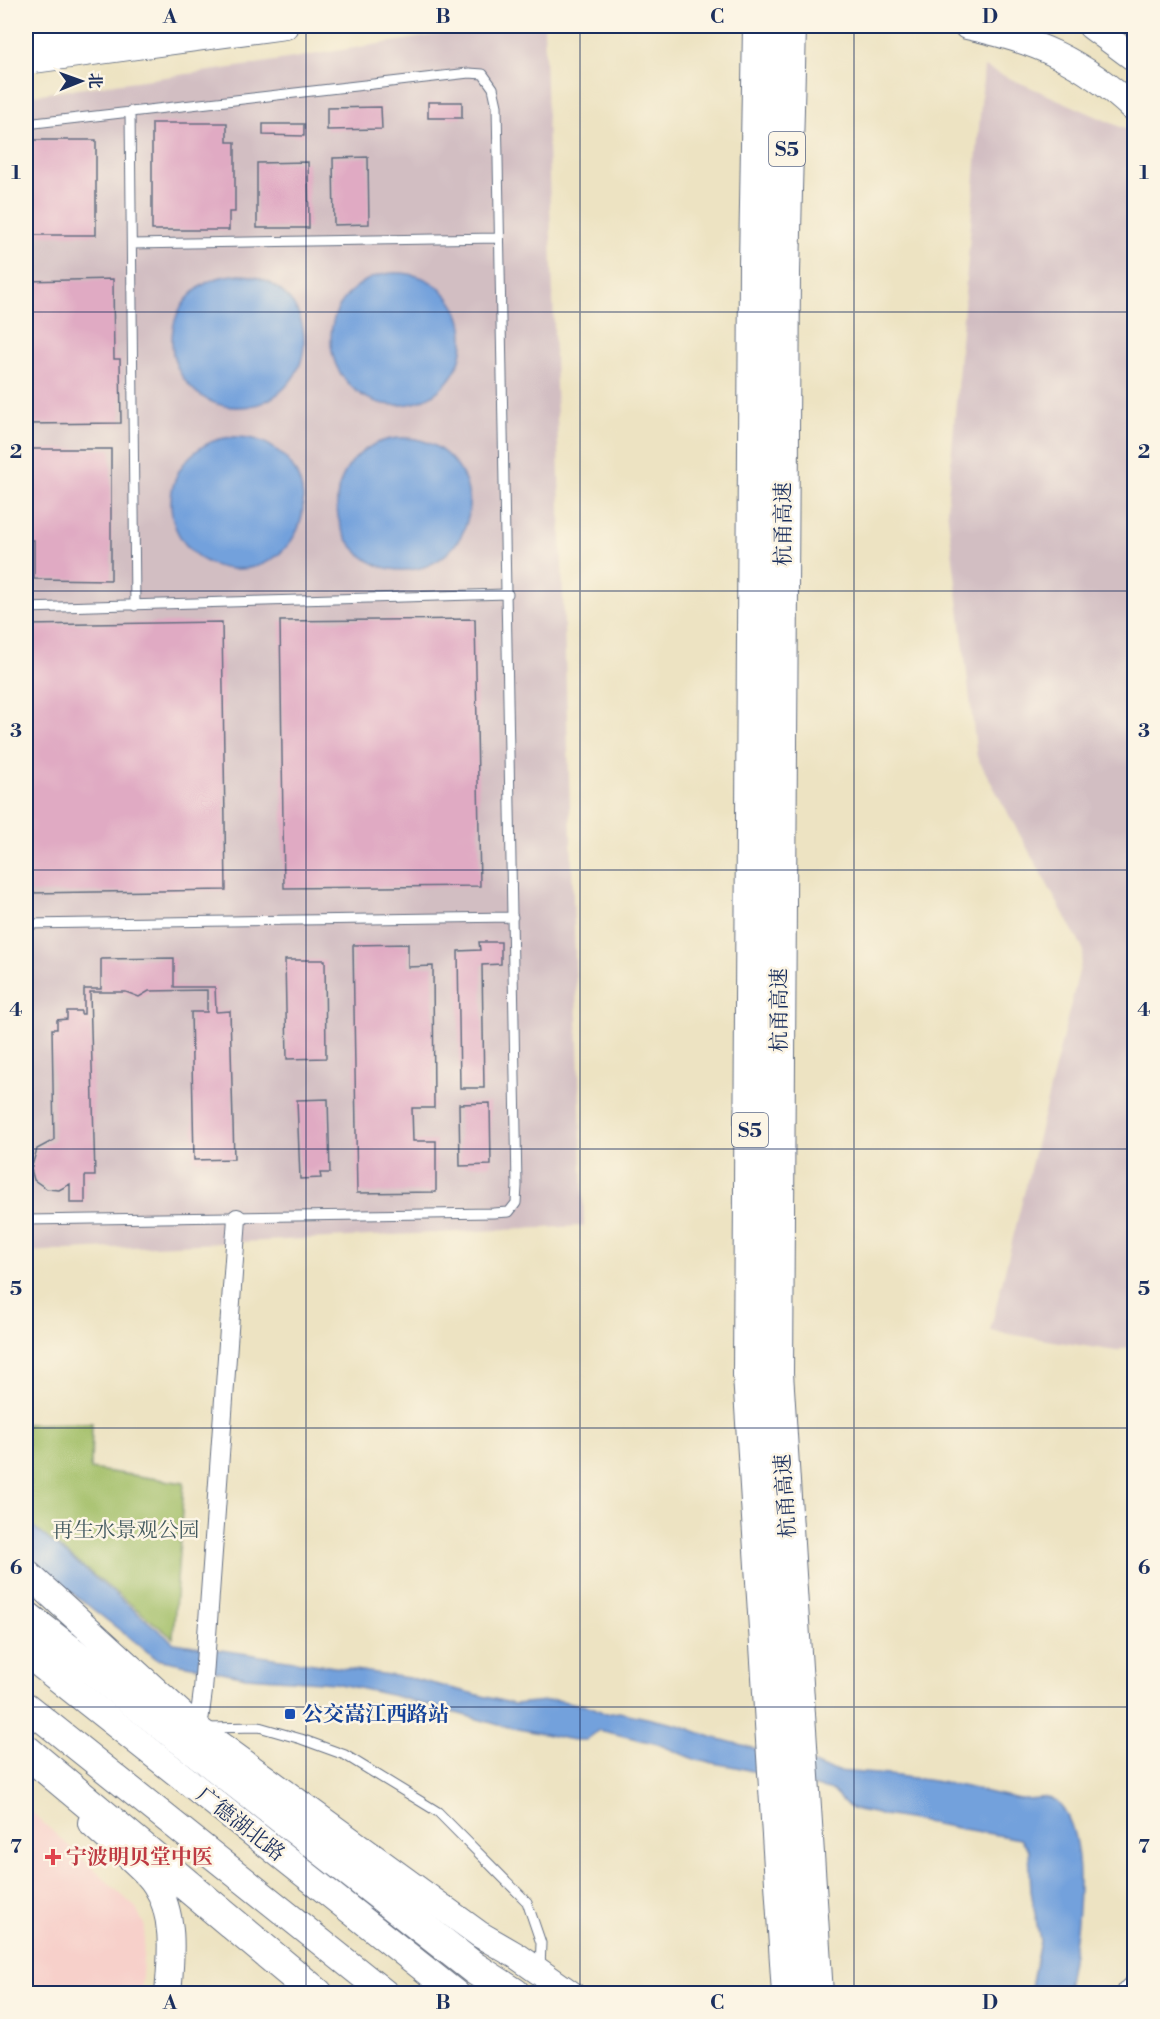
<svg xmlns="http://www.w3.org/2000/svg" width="1160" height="2019" font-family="'Libre Bodoni','Noto Serif SC',serif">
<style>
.built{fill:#f7d0ca}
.industrial{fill:#d2bec2}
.green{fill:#a1be66;stroke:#5e7662;stroke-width:1.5}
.water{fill:#73a1dc;stroke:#47689d;stroke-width:1.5}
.building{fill:#e0aac3}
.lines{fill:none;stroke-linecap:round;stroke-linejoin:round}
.lane-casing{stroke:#646e81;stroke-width:11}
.street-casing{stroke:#646e81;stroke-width:20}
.secondary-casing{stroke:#646e81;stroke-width:28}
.primary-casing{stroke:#646e81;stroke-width:29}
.highway-casing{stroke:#646e81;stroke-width:34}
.lane{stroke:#fff;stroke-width:9}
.street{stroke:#fff;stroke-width:18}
.secondary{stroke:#fff;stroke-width:26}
.primary{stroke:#fff;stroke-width:27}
.highway{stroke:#fff;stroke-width:32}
.grid{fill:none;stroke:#1b2f5e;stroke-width:1.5;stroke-opacity:0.55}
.transit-dot{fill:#1a4fb4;stroke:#fcf5e5;stroke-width:2}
.health-dot{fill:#e0444e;stroke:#fcf5e5;stroke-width:2}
.labels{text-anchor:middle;stroke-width:5;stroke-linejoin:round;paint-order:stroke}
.shield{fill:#fcf5e5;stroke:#5e6a86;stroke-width:1.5}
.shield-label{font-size:20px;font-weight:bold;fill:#1b2f5e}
.street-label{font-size:21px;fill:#1b2f5e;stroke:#fcf5e5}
.park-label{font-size:21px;fill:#435a60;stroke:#fcf5e5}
.transit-label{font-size:21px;font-weight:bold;fill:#164399;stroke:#fcf5e5;text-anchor:start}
.health-label{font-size:21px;font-weight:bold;fill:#be3a42;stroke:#fcf5e5;text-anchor:start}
.neatline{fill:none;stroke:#1b2f5e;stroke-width:2}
.grid-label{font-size:20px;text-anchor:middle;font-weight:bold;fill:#1b2f5e}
</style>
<rect width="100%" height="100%" fill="#fcf5e5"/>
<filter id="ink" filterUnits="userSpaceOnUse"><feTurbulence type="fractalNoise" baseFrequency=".0167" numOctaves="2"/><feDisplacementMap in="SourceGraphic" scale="12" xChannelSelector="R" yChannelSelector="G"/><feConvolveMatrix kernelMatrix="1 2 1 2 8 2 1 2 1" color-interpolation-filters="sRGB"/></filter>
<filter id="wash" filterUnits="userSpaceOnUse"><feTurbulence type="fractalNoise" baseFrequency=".008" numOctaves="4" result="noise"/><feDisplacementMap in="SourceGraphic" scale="24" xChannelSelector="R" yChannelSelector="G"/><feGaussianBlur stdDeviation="1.35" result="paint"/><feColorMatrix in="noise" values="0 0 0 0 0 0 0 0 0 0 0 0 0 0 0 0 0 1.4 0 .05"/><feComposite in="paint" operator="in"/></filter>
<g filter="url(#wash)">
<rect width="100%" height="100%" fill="#ede3c2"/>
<path class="built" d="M26,1807L135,1907L145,1926L141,1993H26Z"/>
<path class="industrial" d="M490,26H544L584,1226L26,1252V96L231,68Z
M984,67L1134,133V1345L1116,1351L990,1331L1084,951L977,757L947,509Z"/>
<path class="green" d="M92,1423L91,1469L184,1483L173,1638L26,1521V1424Z"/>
<path class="water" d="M331 339a66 66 0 1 1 132 0a66 66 0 1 1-132 0Z
M172 341a66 66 0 1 1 132 0a66 66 0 1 1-132 0Z
M171 503a66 66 0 1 1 132 0a66 66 0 1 1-132 0Z
M337 504a66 66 0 1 1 132 0a66 66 0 1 1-132 0Z
M26,1521L174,1643L415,1679L514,1704L557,1700L592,1707L606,1714L619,1712L679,1725L711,1737L814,1764C831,1774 867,1772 889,1775C915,1778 940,1781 966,1787C985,1791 1004,1797 1023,1799C1035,1800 1048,1793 1058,1803C1094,1840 1075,1947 1066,1993H1030L1040,1941L1031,1891L1029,1850L1020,1839L851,1809L833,1791L736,1767L696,1760L658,1744L599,1730L586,1740H573L499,1725L395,1696L335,1683L246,1677L157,1659L26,1557Z"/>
<g id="blocks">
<path class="building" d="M428,102H462V118H428Z
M381,107L382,129L327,130V108Z
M152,123H227V142H235V212H229V230H152Z
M263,124H304V136L263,135Z
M26,140H96V235H26Z
M368,157L369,224L334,225L333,158Z
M308,162L309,228H257V163Z
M113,279L114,359H120L121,423L26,424V281Z
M27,449H111V580L34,579V540H27Z
M475,619L480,886L284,888L280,621Z
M222,622L226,890L30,893L26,625Z
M479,942H501V964L482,965L484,1088H460L458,951L480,950Z
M408,944V967L433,966L434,1108H412L413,1141H436V1192L357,1193L353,945Z
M174,958V987H215L216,1012L230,1011L234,1159L194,1160L191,1012H207V990L149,991L139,997L126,992H90L95,1176H85V1203H70V1184L59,1190L47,1189L34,1180L31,1169L37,1149L54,1140L52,1029H57V1020L67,1019V1011H81V1014H84V989H101V959Z
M285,960H325L326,1058L287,1059Z
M328,1099L330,1173H320L321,1178L300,1179L297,1100Z
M490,1103L491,1165L460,1166L459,1104Z"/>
</g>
</g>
<g filter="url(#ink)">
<use href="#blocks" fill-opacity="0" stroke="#646e81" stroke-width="1.5"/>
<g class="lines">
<g class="lane-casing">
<path id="lane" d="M130,111L135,606
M26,124L469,73L483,74L493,88L497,106L517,1186L516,1203L509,1212L493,1213L26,1220
M132,244L499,238
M26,608L508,594
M26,924L513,917
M206,1728L259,1727L301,1739L345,1755L438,1812L527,1902L541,1943L540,1969"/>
</g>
<g class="street-casing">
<path id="street" d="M198,1729L203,1691L237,1218"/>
</g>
<g class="secondary-casing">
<path id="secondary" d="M967,26C1035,40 1083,61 1134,109
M1091,26L1134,58
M26,40L145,26
M26,61L285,26
M26,1572L198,1729L479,1934L517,1956L571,1994
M91,1823C106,1838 145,1868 155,1884C176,1915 171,1958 168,1994"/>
</g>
<g class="primary-casing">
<path id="primary" d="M26,1653L456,1994
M26,1706L386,1994"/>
</g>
<g class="highway-casing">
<path id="highway" d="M759,26L755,265L749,1375L788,1994
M790,26L784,273L777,1373L817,1994
M26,1617L474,1968L514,1994
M26,1751L317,1994
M1133,1994L1134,1993"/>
</g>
<use href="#lane" class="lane"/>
<use href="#street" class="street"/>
<use href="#secondary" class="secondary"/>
<use href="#primary" class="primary"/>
<use href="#highway" class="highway"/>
</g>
</g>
<path class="grid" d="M306,26V1994M580,26V1994M854,26V1994M26,312H1134M26,591H1134M26,870H1134M26,1149H1134M26,1428H1134M26,1707H1134"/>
<rect class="transit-dot" x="284" y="1708" width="12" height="12" rx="3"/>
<path class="health-dot" d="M50 1848h6v6h6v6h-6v6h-6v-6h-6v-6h6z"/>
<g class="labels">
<g class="shield">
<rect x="769" y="132" width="36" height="34" rx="4.5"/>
<rect x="732" y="1113" width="36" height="34" rx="4.5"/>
</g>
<g class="shield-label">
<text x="787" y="156">S5</text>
<text x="750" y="1137">S5</text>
</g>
<g class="street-label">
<text transform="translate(783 524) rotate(-90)" y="7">杭甬高速</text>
<text transform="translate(779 1010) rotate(-90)" y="7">杭甬高速</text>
<text transform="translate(785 1496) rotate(-94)" y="7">杭甬高速</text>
<text transform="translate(241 1824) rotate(38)" y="7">广德湖北路</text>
</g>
<g class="park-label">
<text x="126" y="1537">再生水景观公园</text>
</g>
<g class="transit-label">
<text x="302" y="1721">公交嵩江西路站</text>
</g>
<g class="health-label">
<text x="66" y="1864">宁波明贝堂中医</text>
</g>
</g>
<rect width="1160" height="2019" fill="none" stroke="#fcf5e5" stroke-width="66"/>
<g transform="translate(81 81) rotate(89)" stroke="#fcf5e5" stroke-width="4.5" paint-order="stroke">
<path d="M0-4.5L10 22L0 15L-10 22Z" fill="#1b2f5e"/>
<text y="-9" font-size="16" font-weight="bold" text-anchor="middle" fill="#1b2f5e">北</text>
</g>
<rect x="33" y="33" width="1094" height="1953" class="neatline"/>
<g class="grid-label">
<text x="170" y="23">A</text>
<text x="443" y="23">B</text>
<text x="717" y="23">C</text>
<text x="990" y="23">D</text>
<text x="16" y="179">1</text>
<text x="1144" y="179">1</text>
<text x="16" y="458">2</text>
<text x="1144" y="458">2</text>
<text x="16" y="737">3</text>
<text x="1144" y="737">3</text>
<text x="16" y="1016">4</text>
<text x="1144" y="1016">4</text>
<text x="16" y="1295">5</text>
<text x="1144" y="1295">5</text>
<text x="16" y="1574">6</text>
<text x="1144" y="1574">6</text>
<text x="16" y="1853">7</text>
<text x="1144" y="1853">7</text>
<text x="170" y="2009">A</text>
<text x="443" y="2009">B</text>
<text x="717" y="2009">C</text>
<text x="990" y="2009">D</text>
</g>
</svg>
